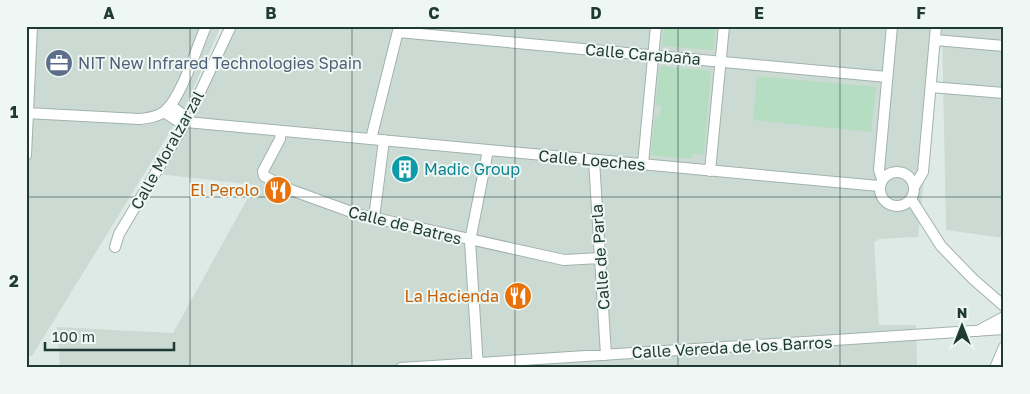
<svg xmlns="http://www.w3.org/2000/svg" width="1030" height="394" font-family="'Golos Text',sans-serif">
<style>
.built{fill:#ccdad4}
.green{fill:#b5ddc2}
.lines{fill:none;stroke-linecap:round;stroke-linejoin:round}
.street-casing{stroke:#a1b2ad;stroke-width:12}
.street{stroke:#fff;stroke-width:10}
.grid{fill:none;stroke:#1f3a35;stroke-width:1;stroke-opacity:0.55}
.labels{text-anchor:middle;stroke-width:4;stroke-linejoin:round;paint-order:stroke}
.street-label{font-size:16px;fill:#1f3a35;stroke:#eef7f3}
.service-label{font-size:16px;fill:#4e5e75;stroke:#eef7f3;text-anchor:start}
.culture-label{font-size:16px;fill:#0d838f;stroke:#eef7f3;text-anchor:start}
.food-label{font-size:16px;fill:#c56008;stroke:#eef7f3;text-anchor:end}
.neatline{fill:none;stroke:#1f3a35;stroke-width:2}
.grid-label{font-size:16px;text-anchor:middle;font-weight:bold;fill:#1f3a35}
</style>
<rect width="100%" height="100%" fill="#deeae5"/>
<path class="built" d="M26,26H221L184,109L32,356L26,355Z
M235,26H940L918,237L879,239L874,242L879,325H916L917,368H60L57,327L173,333L255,185L158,174L193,120Z
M942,26H1004V238L946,230Z"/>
<path class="green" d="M663,26H716L713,50L662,46Z
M659,66L711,71L704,155L693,154L692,159L651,155L655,116H660L661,106L656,105Z
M757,76L876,87L871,132L753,120Z"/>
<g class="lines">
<g class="street-casing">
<path id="street" d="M398,32L887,77
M935,40L1004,46
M931,87L1004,93
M171,106L188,118
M164,112L184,125
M26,113L139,119C148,118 158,117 165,111C181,98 197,47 206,26
M186,122L879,186
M281,131L280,139L263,171L264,176L291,190L357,214L564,260L600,258
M371,139L399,27
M26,155L32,26
M594,160L606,355
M643,164L656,26
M710,171L724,26
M880 189a17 17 0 1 1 34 0a17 17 0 1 1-34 0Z
M882,179L879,170L892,26
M914,187L923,172L936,26
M911,199L941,246L973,279L1004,306
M374,218L384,140
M115,247L119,234L186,122L231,26
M978,331L1004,317
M401,368L1004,329
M478,368L470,241L488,150
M995,368L1004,347"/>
</g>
<use href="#street" class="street"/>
</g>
<path class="grid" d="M190,26V368M352,26V368M515,26V368M678,26V368M840,26V368M26,197H1004"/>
<defs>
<g id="office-disc" transform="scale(1.4375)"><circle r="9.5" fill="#5c6f8a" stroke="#eef7f3"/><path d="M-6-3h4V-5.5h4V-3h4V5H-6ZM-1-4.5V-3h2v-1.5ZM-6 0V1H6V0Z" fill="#fff"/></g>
<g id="building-disc" transform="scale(1.4375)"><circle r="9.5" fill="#0f9aa8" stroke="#eef7f3"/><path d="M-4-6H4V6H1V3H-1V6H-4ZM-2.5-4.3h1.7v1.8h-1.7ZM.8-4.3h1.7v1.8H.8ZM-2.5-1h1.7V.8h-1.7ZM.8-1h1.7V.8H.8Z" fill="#fff"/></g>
<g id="restaurant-disc" transform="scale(1.4375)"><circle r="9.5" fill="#e8710a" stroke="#eef7f3"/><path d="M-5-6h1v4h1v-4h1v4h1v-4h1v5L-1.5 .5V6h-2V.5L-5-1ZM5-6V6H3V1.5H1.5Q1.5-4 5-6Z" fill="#fff"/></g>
</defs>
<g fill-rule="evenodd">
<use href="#office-disc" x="59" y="63"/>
<use href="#building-disc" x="405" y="169"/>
<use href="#restaurant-disc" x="278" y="190"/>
<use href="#restaurant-disc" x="518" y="296"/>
</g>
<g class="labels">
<g class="street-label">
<text transform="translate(643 54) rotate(5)" y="6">Calle Carabaña</text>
<text transform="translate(167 150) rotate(-61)" y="6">Calle Moralzarzal</text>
<text transform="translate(592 160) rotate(5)" y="6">Calle Loeches</text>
<text transform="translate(405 225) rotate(14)" y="6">Calle de Batres</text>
<text transform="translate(600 257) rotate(-94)" y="6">Calle de Parla</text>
<text transform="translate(732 347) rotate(-3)" y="6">Calle Vereda de los Barros</text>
</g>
<g class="service-label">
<text x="78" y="69">NIT New Infrared Technologies Spain</text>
</g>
<g class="culture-label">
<text x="424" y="175">Madic Group</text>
</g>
<g class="food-label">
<text x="259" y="196">El Perolo</text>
<text x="499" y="302">La Hacienda</text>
</g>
</g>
<rect width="1030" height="394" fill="none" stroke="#eef7f3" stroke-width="55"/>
<g transform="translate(962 326)" stroke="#eef7f3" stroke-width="4" paint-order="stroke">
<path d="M0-4L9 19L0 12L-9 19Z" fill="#1f3a35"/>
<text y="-8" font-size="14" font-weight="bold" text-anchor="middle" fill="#1f3a35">N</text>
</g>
<path d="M45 342v8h129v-8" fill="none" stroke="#1f3a35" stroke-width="2.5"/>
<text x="52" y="342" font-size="15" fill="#1f3a35" stroke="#eef7f3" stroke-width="4" paint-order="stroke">100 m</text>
<rect x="28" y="28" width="974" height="338" class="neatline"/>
<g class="grid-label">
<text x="109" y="19">A</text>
<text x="271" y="19">B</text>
<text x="434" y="19">C</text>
<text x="596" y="19">D</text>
<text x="759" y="19">E</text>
<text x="921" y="19">F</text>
<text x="14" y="118">1</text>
<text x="14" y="287">2</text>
</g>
</svg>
